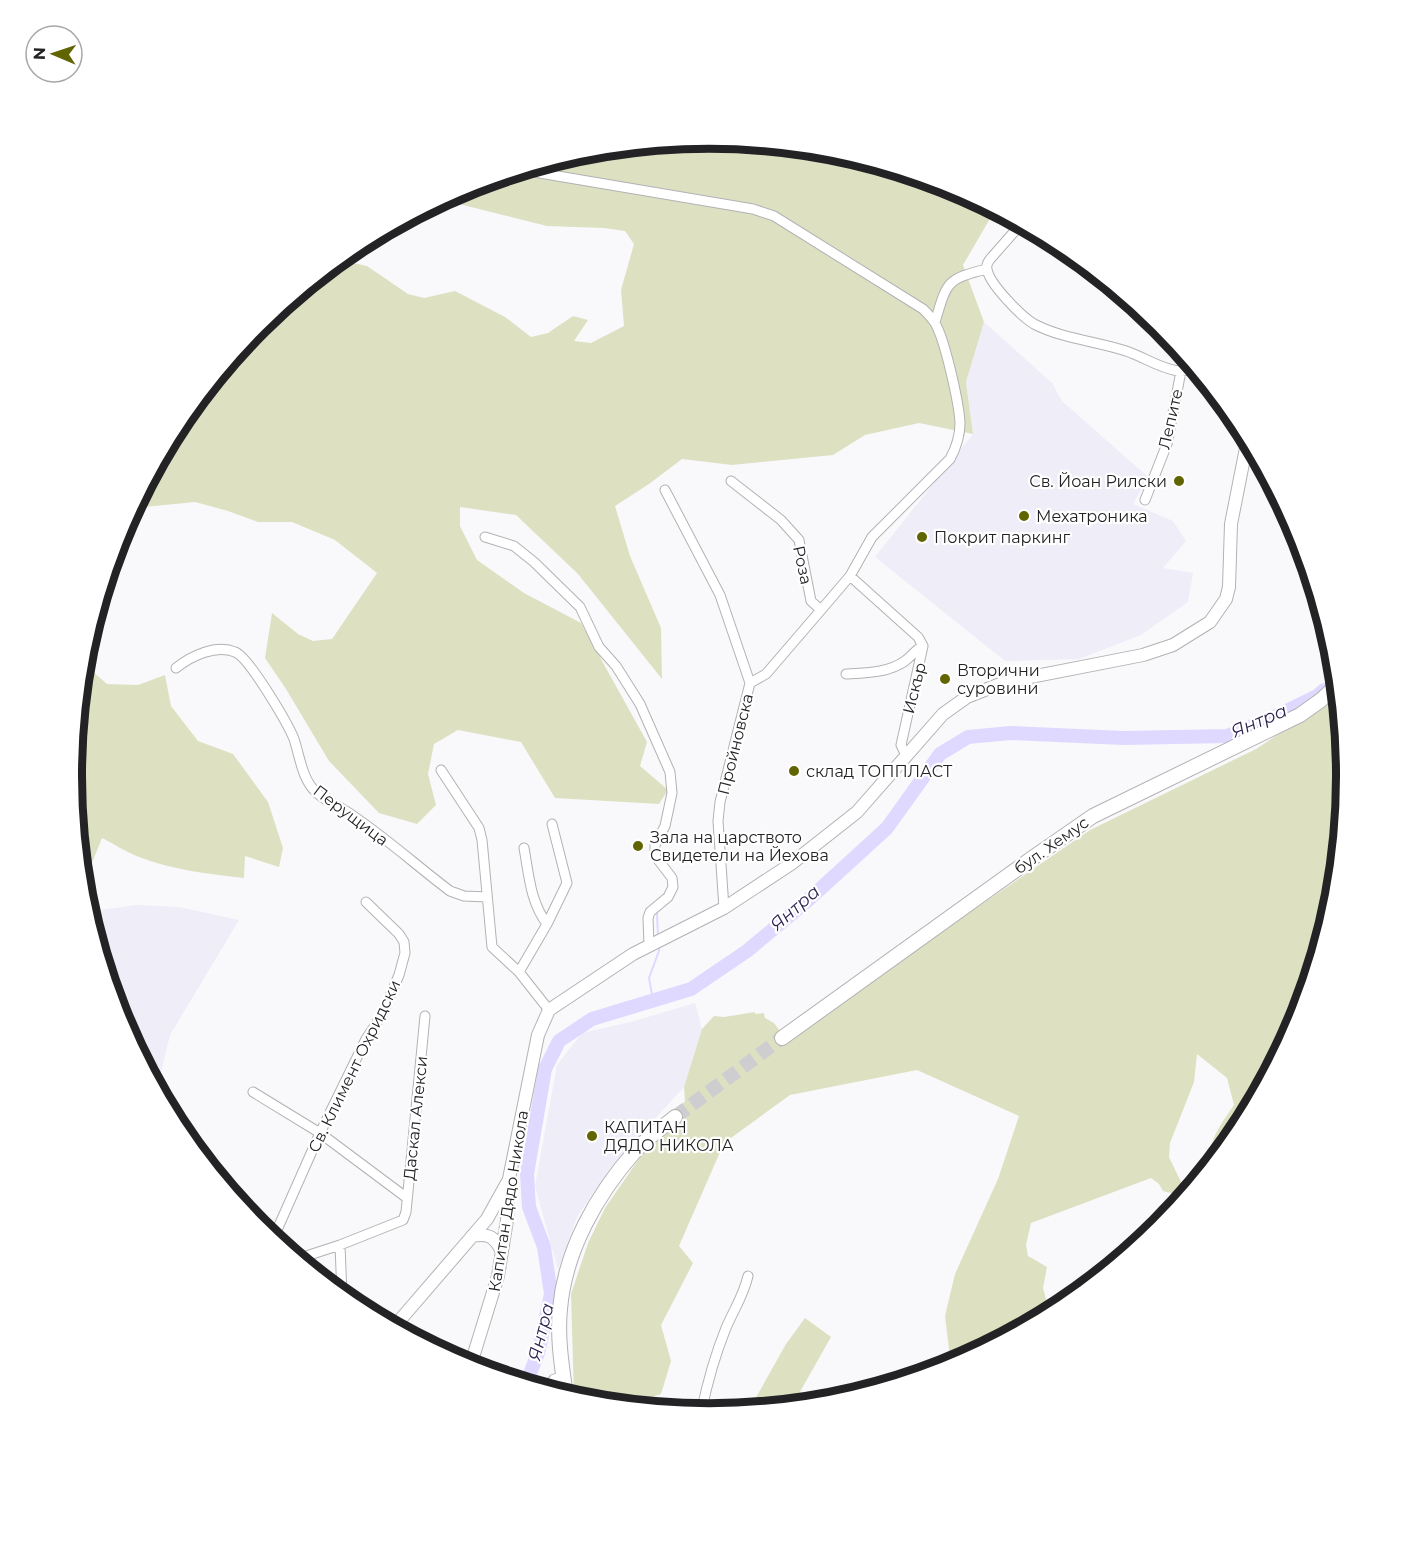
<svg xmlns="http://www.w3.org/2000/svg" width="1419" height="1553" font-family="Montserrat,sans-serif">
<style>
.built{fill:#eeedf8}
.green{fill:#dde1c1}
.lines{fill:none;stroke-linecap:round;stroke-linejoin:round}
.stream{stroke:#dfd9ff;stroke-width:2}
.river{stroke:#dfd9ff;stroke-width:14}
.primary-tunnel{stroke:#ceced1;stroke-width:14;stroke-dasharray:14 7;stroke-linecap:butt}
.street-casing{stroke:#b2b2b5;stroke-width:11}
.secondary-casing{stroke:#b2b2b5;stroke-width:14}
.primary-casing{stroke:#b2b2b5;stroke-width:16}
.street{stroke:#fff;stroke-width:9}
.secondary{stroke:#fff;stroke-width:12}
.primary{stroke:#fff;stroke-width:14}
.poi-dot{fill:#616501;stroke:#fff;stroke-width:2}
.labels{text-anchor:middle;stroke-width:4.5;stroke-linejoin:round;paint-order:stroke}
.street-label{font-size:16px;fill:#232325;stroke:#fff}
.poi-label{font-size:16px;fill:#232325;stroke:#fff;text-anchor:start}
.water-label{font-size:18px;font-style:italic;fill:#2f2352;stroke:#fff}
.rim{fill:none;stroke:#232325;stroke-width:8}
</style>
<rect width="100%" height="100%" fill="#f9f9fc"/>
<path class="built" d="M984,322L1052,383L1062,401L1148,477L1133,504L1173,521L1186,541L1163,568L1193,573L1188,602L1141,635L1079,659L1005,661L875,557L973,434L966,382Z
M136,905L179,907L239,920L170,1035L158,1085L155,1086L120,1020L89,915L94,911Z
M695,1003L702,1029L684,1087L628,1148L595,1190L577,1217L558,1270L535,1186L557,1065L582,1033L631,1022Z"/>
<path class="green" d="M710,139L834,151L954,188L995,210L963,265L984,322L966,382L973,434L919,423L865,435L833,455L732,465L682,459L649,484L615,506L630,556L661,628L662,679L578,574L516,515L460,507V526L477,560L524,593L581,623L647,742L640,766L668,790L659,804L555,798L521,742L458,730L434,744L428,774L436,805L417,824L379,813L329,761L286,689L265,658L272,613L298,634L313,641L332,639L377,573L335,540L292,522H258L228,511L195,502L134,508L180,422L259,325L339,260L367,266L408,294L424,298L455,291L505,317L531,337L548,333L573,316L588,320L574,341L591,343L624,326L621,290L634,244L625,231L604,228L547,226L443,200L466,187L585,151Z
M83,663L107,684L138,685L165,675L171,706L198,741L233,754L268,802L283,848L279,867L245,856L244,878C208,874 173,870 139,857C126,852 114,844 102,838L83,885L72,776Z
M1339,694L1347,777L1335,901L1298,1021L1239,1131L1209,1167C1209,1139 1219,1127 1234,1105L1227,1078L1197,1054L1194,1082L1170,1143L1169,1157L1181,1182V1191L1171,1193L1163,1191L1159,1184L1151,1178L1031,1223L1026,1245L1028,1256L1047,1267L1043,1288L1050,1314L951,1366L945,1316L955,1274L998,1179L1019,1116L917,1070L790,1095L724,1143L679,1246L693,1263L661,1325L671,1361L661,1394L644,1400L642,1407L585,1402L574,1398L571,1294L588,1243L605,1208L641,1156L685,1101L684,1087L702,1029L714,1016L724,1017L755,1012V1014L764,1013L765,1018L774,1023L787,1041L844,999L1090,830L1256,749Z
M805,1318L831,1337L792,1406L749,1410L786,1344Z"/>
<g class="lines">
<path class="stream" d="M657,913L658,937
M653,1000L649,978L659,951V945"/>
<path class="river" d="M526,1384L538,1353L551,1294L544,1247L529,1207L527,1174L545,1069L559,1041L592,1019L691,989L747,951L807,901L887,828L940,754L968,737L1010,733L1124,738L1227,736L1274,717L1317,696L1324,690"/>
<path class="primary-tunnel" d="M675,1117L782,1038"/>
<g class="street-casing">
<path id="street" d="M522,170L753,209L774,216L923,309C927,313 932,318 935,323C945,340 959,403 960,423C960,436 956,448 950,459L872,537L850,576L821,610
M1021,224L992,257C989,260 986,265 987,269C989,284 1022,317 1034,324C1063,339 1096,341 1126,351C1144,357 1159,368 1178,371C1184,371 1190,370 1196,369
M935,322C947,283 945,279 987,269
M731,481L781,520L799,540L811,601L821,610L766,674L750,683
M665,490L720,595L750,683L720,802L718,821L724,908
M1145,500L1167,444L1181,371
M485,537L514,546L534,562L580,607L599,647L616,666L640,704L670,772L672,793L665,826L655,845V850L656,857L672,878L673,887L668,897L650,912L648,918L649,945
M850,576L918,637L923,646L901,745L907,757
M176,668C191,656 216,644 235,652C249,657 288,724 294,739C300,757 302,780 317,793C327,802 341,807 352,815C386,838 417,866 450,891L464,896L487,897
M846,674C866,673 888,673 905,661C912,656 915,650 923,646
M441,770L479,828L482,840L492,947L519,972L549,1010
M524,848C529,875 530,901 547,924
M519,972L547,924L567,883L552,824
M253,1092L320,1133L407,1198
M273,1239L320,1133L366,1039L382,1015L399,975L405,953L404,942L399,934L366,902
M340,1245L342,1295
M297,1259L340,1245L403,1220L406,1212L425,1016
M545,1390L554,1379L563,1377
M701,1413C707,1384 715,1355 726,1328C734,1309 743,1297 748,1276"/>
</g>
<g class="secondary-casing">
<path id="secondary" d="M472,1236C489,1233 495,1237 502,1252
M394,1327L487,1219L507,1183
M470,1367L498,1276L507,1220L509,1179L538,1035L549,1010L633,954L724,908L791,864L857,812L943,714L967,697L1005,682L1143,655L1173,645L1210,622L1226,599L1229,587L1231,524L1248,438"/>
</g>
<g class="primary-casing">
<path id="primary" d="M782,1038L1031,859L1093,816L1300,715L1321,700L1338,684
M566,1396C562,1367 557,1338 560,1309C565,1250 597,1194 636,1150C647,1138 662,1128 675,1117"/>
</g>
<use href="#street" class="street"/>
<use href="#secondary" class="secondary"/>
<use href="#primary" class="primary"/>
</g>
<g class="poi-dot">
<circle cx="1179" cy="481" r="6"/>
<circle cx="1024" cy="516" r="6"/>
<circle cx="922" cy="537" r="6"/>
<circle cx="945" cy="679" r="6"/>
<circle cx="794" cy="771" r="6"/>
<circle cx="638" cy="846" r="6"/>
<circle cx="592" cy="1136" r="6"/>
</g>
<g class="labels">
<g class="street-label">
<text transform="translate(1170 419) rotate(-77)" y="6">Лепите</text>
<text transform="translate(803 565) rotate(78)" y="6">Роза</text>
<text transform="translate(914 688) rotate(-76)" y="6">Искър</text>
<text transform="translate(735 744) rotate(-76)" y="6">Пройновска</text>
<text transform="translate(351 815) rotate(37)" y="6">Перущица</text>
<text transform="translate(1051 845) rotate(-35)" y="6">бул. Хемус</text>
<text transform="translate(354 1066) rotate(-64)" y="6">Св. Климент Охридски</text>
<text transform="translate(415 1118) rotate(-84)" y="6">Даскал Алекси</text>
<text transform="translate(508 1201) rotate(-81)" y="6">Капитан Дядо Никола</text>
</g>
<g class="poi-label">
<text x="1167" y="487" text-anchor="end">Св. Йоан Рилски</text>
<text x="1036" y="522">Мехатроника</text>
<text x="934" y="543">Покрит паркинг</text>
<text x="957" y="676">Вторични<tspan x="957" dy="18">суровини</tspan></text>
<text x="806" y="777">склад ТОППЛАСТ</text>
<text x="650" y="843">Зала на царството<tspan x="650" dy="18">Свидетели на Йехова</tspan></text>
<text x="604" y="1133">КАПИТАН<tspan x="604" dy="18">ДЯДО НИКОЛА</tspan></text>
</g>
<g class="water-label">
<text transform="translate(1259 721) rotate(-23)" y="6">Янтра</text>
<text transform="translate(795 908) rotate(-41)" y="6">Янтра</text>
<text transform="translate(541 1332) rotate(-76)" y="6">Янтра</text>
</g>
</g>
<path d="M0 0H1419V1553H0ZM82 776a627 627 0 1 1 1254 0a627 627 0 1 1-1254 0Z" fill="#fff" fill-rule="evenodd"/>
<path class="rim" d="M82 776a627 627 0 1 1 1254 0a627 627 0 1 1-1254 0Z"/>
<g transform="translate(54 54) rotate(272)"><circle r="28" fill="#ffffff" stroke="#a7a7a8" stroke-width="1.5"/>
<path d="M0-4.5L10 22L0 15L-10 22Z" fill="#616501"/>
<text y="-9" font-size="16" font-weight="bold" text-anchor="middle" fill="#232325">N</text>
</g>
</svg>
